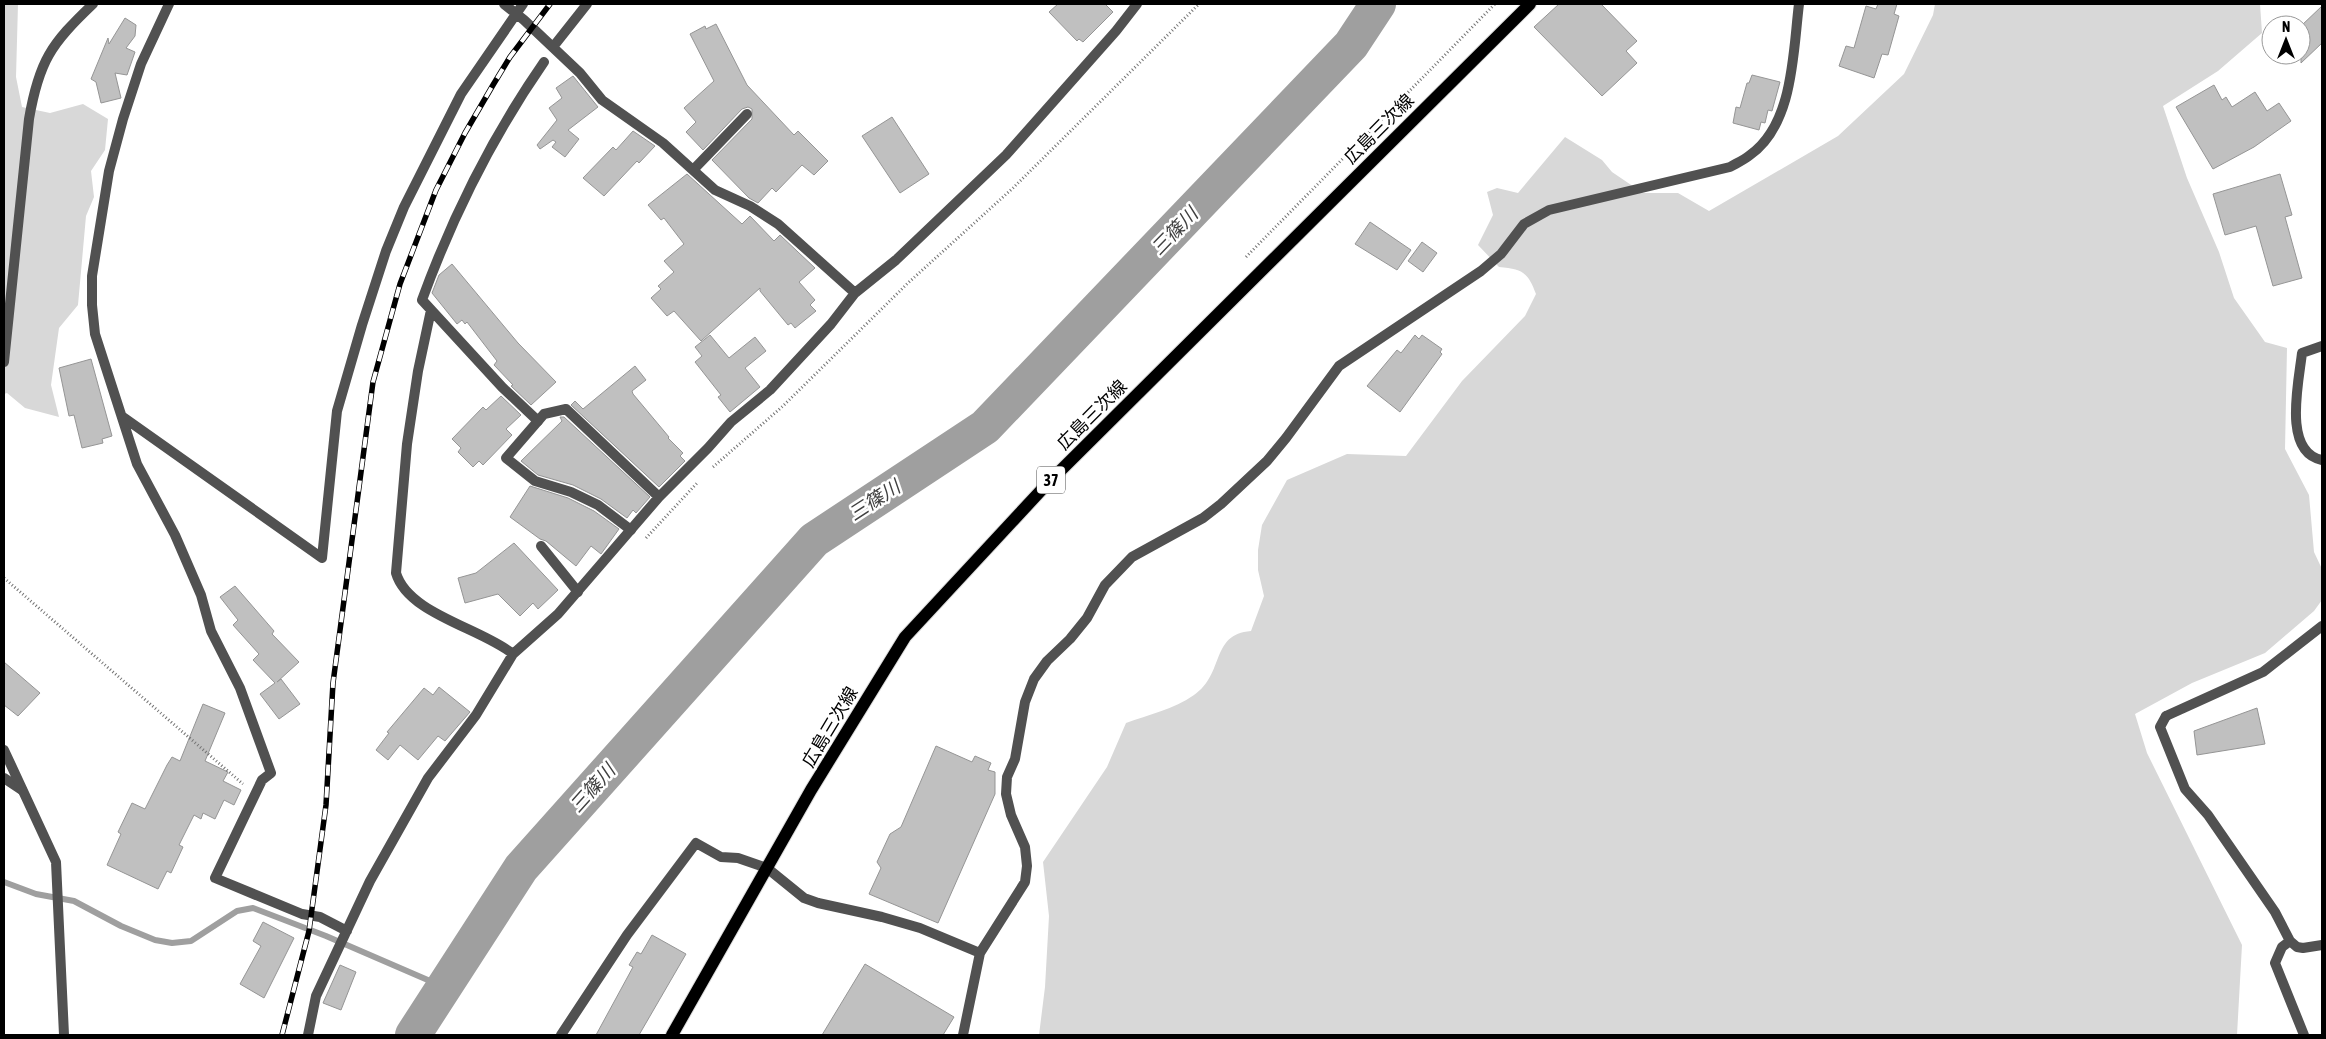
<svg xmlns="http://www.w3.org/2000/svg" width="2326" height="1039" font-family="'Asap Condensed','Noto Sans JP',sans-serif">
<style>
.green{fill:#d8d8d8}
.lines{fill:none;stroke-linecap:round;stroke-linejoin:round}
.stream{stroke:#9f9f9f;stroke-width:6}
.river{stroke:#9f9f9f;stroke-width:36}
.building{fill:#c0c0c0;stroke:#959595}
.primary-casing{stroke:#dbdbdb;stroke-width:14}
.path{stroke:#737373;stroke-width:3;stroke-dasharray:1 2.5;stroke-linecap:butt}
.lane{stroke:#515151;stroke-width:10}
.street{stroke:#515151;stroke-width:10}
.primary{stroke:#000;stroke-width:12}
.rail-casing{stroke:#000;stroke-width:5.5}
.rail{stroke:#fff;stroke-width:4;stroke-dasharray:11;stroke-linecap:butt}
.labels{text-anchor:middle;stroke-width:5;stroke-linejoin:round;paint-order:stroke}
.shield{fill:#fff;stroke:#4c4c4c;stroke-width:1}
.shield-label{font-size:16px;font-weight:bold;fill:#000}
.street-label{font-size:18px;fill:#000;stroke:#fff}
.water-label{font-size:19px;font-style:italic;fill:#404040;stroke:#fff}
</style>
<rect width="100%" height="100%" fill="#fff"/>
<path class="green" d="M4,4H18L16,77L22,107L50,113L83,104L108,119L105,150L91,171L94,197L86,216L78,305L59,328L51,385L59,417L25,408L7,393L4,394Z
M1935,4H2260L2262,33L2218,71L2163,106L2187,178L2219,252L2234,298L2265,342L2287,348L2285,449L2309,495L2314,552L2322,569V600L2314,611L2265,653L2192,683L2135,714L2147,753L2242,945L2237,1035H1039L1045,987L1049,916L1043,862L1107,767L1126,723C1148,715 1174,709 1194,695C1225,674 1210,634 1251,631L1264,596L1258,570V550L1262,525L1287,480L1347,454L1406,456L1462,381L1525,316L1536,294C1528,272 1522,269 1499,267L1478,245L1493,215L1487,192L1497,188L1518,193L1565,137L1602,160L1612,172L1643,193H1678L1709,211L1838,136L1904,74L1933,15Z"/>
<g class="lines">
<path class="stream" d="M4,882L36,894L74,901L121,926L155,940L172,943L191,941L237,911L253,908L326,936L444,987"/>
<path class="river" d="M413,1035L521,868L814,540L985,427L1351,45L1378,4"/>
</g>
<path class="building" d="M1058,4H1105L1113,12L1083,42L1079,39L1077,41L1049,12Z
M1559,4H1601L1637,41L1626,51L1637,63L1602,96L1534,27Z
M1878,4H1897L1894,14L1899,16L1888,55L1882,54L1874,78L1839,66L1846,46L1854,48L1866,6L1876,9Z
M2322,6V43L2301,63V26Z
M125,18L136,25L135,36L126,48L135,52L127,75L115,73L121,98L101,103L96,82L91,79L108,38L109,44Z
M716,24L747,85L794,135L798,131L828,161L814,175L802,165L776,192L772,188L758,203L749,198L712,160L752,119V109L748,107L742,109L703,150L686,132L696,122L684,108L714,81L690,34L705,26L706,29Z
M1752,75L1780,82L1772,111L1768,110L1765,123L1761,122L1759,130L1733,123L1736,107L1740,108L1747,83H1749Z
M573,76L598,107L568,130L579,139L565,157L552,147L556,142L553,140L540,149L537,145L557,120L549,108L562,98L556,88Z
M2214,85L2222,100L2226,97L2232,107L2255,92L2267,111L2279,103L2291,121L2254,147L2213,169L2176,107Z
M892,117L929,174L900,193L862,136Z
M633,131L655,146L639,163L637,161L604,196L583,178L613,147L616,150Z
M687,174L742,224L750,216L774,241L780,235L815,268L799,282L815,300L810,305L816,311L795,328L791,323L788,325L760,291V288L701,341L674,311L667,316L651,298L661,289L658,286L674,272L664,261L684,244L664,218L661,220L648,205Z
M2280,174L2292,215L2285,217L2302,278L2273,286L2256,226L2225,235L2213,194Z
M1370,222L1411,250L1397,270L1355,244Z
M1422,242L1437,253L1423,272L1408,261Z
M452,264L518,343L556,382L531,405L511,386L513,385L494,365L497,361L467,322L465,324L462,320L457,324L432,293L439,275Z
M710,335L729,358L755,337L766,351L745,368L760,387L730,412L718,397L721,395L695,362L702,356L695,347Z
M1415,335L1419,339L1422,335L1442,349L1440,352L1442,354L1400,412L1367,386L1397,350L1401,353Z
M91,359L112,436L102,439L103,443L82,448L74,415L69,416L59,368Z
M635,366L646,380L632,391L633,394L669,437L668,438L683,453L680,456L685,461L659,487L571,405L575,401L583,409Z
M501,396L521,415L506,429L512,435L483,465L479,461L473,467L458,452L461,448L452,439L483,407L486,410Z
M560,417H564L650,497L636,513L633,510L627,518L601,499L573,485L538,475L521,461L562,421Z
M530,486L568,498L594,511L619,529L601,554L591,546L576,566L546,541L540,539L510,517Z
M514,543L558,590L538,609L533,603L520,616L498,594L465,603L458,578L476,573Z
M235,586L274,631L272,634L299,662L277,682L281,679L300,704L279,719L260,694L275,683L253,660L259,654L233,625L238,620L220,597Z
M4,662L40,693L18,716L4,705Z
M439,687L470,712L445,741L438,736L418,760L400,745L388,760L376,750L389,733L387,732L424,688L433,695Z
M203,704L225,713L205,761L228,772L223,781L241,790L234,805L224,800L215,819L203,813L201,819L194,815L179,845L183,847L171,873L167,871L158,889L107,865L121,834L118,832L132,803L145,809L167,765L172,757L180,761Z
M2257,708L2265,744L2197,755L2194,731Z
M936,746L972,762L975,756L991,763L988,770L995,772V794L938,923L869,894L881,868L877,862L890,834L901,827Z
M263,922L294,938L264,998L240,984L261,946L253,941Z
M652,935L686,954L639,1035H596L633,967L629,965L637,952L641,954Z
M865,964L954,1017L943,1035H822Z
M340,965L356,972L341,1010L323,1003Z"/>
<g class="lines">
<g class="primary-casing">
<path id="primary" d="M672,1035L811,790L905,637L1047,484L1530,4"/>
</g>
<path class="path" d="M1246,257L1495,4
M713,467L783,406L908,283L1013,188L1199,4
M646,538L698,482
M4,578L243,784"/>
<path class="lane" d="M694,169L747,114
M538,421L506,458L535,481L571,492L598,505L631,530
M541,546L578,592
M2166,716L2160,727L2185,789L2208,815L2275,912L2290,941L2297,947L2303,948L2322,945
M4,778L22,790
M2290,941L2282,947L2275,963L2304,1035"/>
<path class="street" d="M169,4L141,64L123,119L109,171L92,276V305L95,334L137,464L175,535L201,595L211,631L240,688L271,773L262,780L215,878L302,914L320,917L347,931
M504,4L524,20L580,73L602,100L663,143L715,190L750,206L778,224L855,293
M553,47L587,4
M544,62C492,137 453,215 422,300L502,387L538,421L544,414L566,409L659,497
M431,310L418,371L407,444L396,573C408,614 481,628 513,654
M2322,346L2302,353C2299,381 2282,452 2322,460
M4,362L29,119C39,61 51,44 93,4
M123,417L322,558L337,411L362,325L386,251L404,207L461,94L523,4
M2166,716L2263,672L2322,626
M4,750L56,862L64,1035
M308,1035L316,996L370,881L428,778L476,715L513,654L558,614L659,497L708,448L731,422L770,390L831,324L855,293L896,260L1006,155L1116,31L1137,4
M561,1035L627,935L696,843L721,857L738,858L767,868L804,898L818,903L882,917L920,928L980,953
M963,1035L980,953L1025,882L1027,866L1025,847L1011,815L1006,794L1007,777L1015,759L1025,702L1034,679L1047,661L1070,639L1087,618L1105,585L1132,557L1203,518L1221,504L1267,461L1286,438L1339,366L1481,271L1501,254L1524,224L1549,210L1730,167C1737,163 1744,160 1750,155C1794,124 1793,51 1799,4"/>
<use href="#primary" class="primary"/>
<g class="rail-casing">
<path id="rail" d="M282,1035L309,931L326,805L333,683L373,382L400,284L436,190L465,133L493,85L510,57L550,4"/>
</g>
<use href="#rail" class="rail"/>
</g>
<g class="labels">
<rect class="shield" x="1037" y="466.5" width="28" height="27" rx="4"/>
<g class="shield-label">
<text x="1051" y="486">37</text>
</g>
<g class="street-label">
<text transform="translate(1379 129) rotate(-45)" y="6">広島三次線</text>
<text transform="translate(1092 415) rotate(-45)" y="6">広島三次線</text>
<text transform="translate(830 727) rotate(-59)" y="6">広島三次線</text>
</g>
<g class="water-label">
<text transform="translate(1174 231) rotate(-46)" y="7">三篠川</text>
<text transform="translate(874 500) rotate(-33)" y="7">三篠川</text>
<text transform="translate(592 788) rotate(-48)" y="7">三篠川</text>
</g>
</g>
<rect width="2326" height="1039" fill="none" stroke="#000000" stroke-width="10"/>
<g transform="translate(2286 40)"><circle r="24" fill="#ffffff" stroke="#999999"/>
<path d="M0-4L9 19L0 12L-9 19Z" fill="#000000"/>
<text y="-8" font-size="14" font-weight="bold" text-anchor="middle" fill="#000000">N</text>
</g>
</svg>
